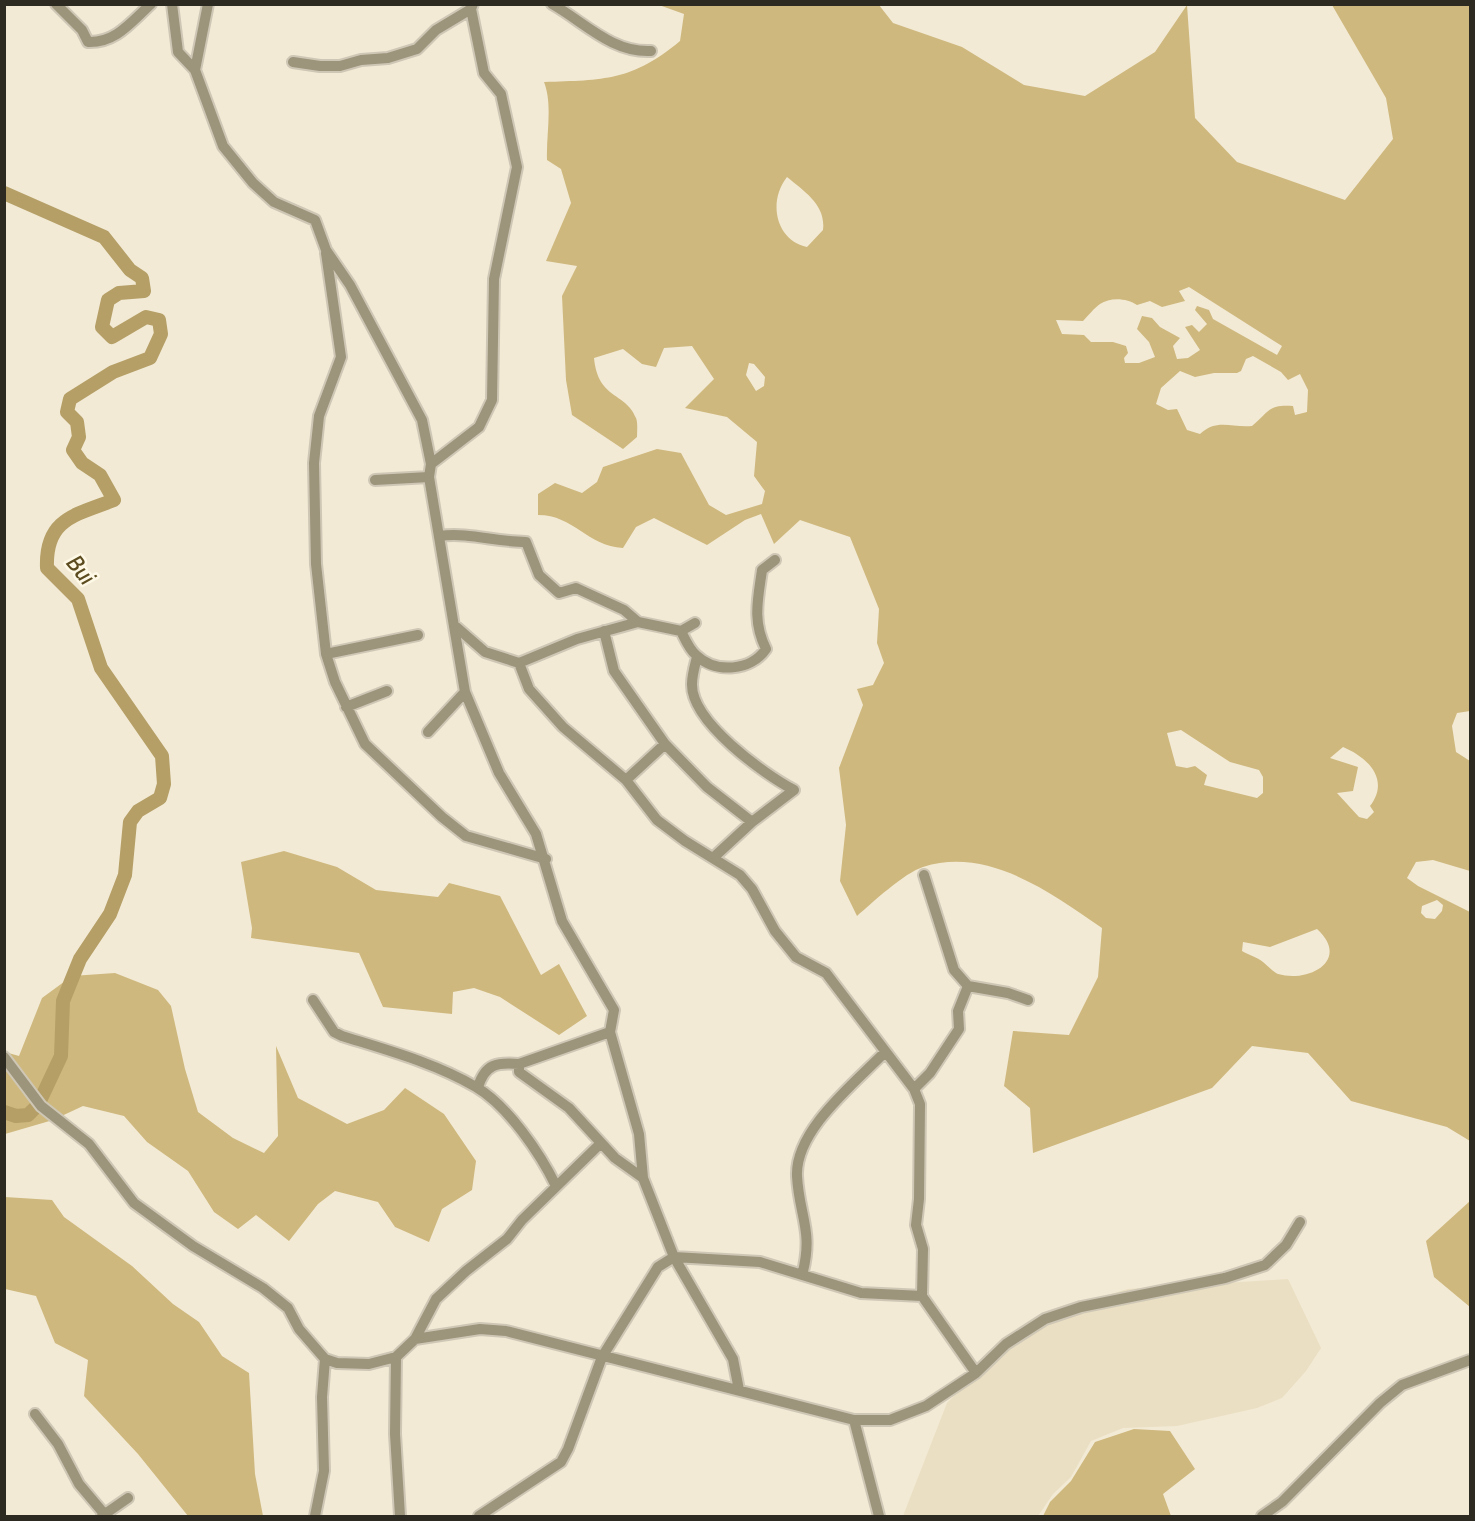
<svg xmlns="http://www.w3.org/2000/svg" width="1475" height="1521" font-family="Cabin,sans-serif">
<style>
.built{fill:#eadfc3}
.forest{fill:#cfb87e;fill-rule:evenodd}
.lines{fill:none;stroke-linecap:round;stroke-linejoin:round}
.river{stroke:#b59f66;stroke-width:14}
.minor-casing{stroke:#cfc7b5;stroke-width:14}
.minor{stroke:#9d947c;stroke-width:10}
.labels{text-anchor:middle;stroke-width:5;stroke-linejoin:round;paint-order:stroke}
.water-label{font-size:24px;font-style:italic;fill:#5b4b1e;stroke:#fef8e6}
</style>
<rect width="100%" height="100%" fill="#f2ead5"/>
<path class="built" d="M1288,1279L1321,1348L1306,1371L1282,1398L1257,1408L1177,1426L1123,1428L1091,1441L1071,1477L1053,1494L1038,1516H903L947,1403L1002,1346L1046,1313L1128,1289Z"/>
<path class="forest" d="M659,5H879L893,23L962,47L1024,85L1085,96L1155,52L1187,5L1195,118L1237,162L1345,200L1393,139L1386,98L1332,5H1470V711L1457,713L1452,726L1456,752L1470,761V871L1433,860L1416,862L1407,878L1418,886L1470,912V1141L1447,1127L1351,1101L1308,1053L1252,1046L1212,1088L1033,1153L1030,1108L1004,1086L1013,1031L1069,1035L1098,977L1102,928C1051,893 988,846 923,867C904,873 872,903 857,916L840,881L846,825L839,768L863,705L857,689L873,685L884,663L877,643L879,609L850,537L800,520L774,544L761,514L745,520L707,545L654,518L636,527L623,548C587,546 574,515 538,515V494L555,483L582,493L597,482L603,467L657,449L681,453L709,505L726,515L762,504L765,491L754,476L757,442L727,417L685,408L714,379L692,346L664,348L656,367L642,364L623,349L594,358C598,400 626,392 636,418C638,423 637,431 637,437L623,449L572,415L566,380L562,296L577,266L546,261L571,203L561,169L547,160C546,134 553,105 544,82C604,80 632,81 680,41L684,14ZM787,177C805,192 826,205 823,230L807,247C775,240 768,201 787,177ZM1189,287L1282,346L1277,355L1213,319L1209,310L1197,306L1195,310L1207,324L1199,332L1192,325L1185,327L1200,350L1188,358L1177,359L1173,346L1180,338L1160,327L1152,318L1142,316L1137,329L1149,342L1155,357L1139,363H1125L1124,358L1128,353L1126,346L1113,342H1091L1084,335L1062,334L1056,320L1083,321C1088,316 1094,308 1100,304C1110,297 1127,298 1137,305L1150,301L1162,307L1185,301L1179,291ZM1253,356L1281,372L1288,380L1300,374L1308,390L1307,412L1295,415L1293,406C1268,404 1269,412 1252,426C1231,428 1217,418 1200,434L1187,430L1177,409L1168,410L1156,404L1161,388L1180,371L1195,377L1214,373H1237L1241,371L1246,359ZM749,363L754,364L765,377L764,386L756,391L746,375ZM1181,730L1230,762L1259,770L1263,777V793L1257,798L1204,785L1207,775L1195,766L1187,768L1176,766L1167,733ZM1343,747C1369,758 1390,780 1370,806L1374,812L1367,819L1359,817L1337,793L1353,791L1358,767L1330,758ZM1437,900L1443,905L1442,911L1435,919L1426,918L1421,913L1422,906ZM1317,929C1351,960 1309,983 1278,974C1273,972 1268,966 1263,962C1257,957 1249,955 1242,951L1243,942L1270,947Z
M284,851L337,867L376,890L438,897L449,883L500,896L541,975L559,964L587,1016L559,1035L500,997L474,988L453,992L452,1014L383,1007L359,953L251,938L252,928L241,862Z
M115,973L158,990L171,1006L185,1069L198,1112L233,1138L264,1153L278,1136L276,1046L298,1098L347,1124L384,1110L405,1088L444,1114L476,1161L472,1190L442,1209L429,1242L395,1227L378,1202L335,1191L318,1204L289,1241L256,1215L238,1229L214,1212L188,1171L147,1142L124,1116L83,1106L53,1120L5,1134V1052L19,1056L42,998L72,976Z
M5,1197L52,1200L64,1217L132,1266L173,1304L199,1322L222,1356L249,1373L255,1474L263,1516H188L138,1454L84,1396L88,1360L55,1343L36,1296L5,1289Z
M1470,1201V1307L1434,1277L1426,1241Z
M1134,1429L1170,1431L1195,1469L1163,1494L1171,1516H1043L1050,1502L1071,1481L1095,1442Z"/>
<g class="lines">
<path class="river" d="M4,193L104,237L130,270L142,278L144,291L119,293L108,300L102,327L112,337L146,317L159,320L161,334L150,358L113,372L70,399L67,412L77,422L79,437L73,450L82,463L100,475L114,500C75,515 45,519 47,568L78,599L101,668L162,756L164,784L160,798L138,811L130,822L125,875L110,914L80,959L63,1001L61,1056L38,1105L28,1115L16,1116L4,1112"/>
<g class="minor-casing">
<path id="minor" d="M56,4L82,30L88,42C116,43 131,22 151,4
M172,4L178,52L195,70L223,146L253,183L274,202L315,220L326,250L350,285L422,420L431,464L429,477L465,692L499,773L536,834L562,921L614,1010L610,1032L519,1064V1072L569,1108L615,1158L643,1178L674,1257L733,1359L739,1390
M552,4C584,22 612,53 651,51
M293,62L320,66H340L361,60L388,58L417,49L436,30L471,9
M195,70L208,4
M326,253L341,357L319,416L314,463L316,564L326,654L335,682L365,744L442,817L466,836L546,859
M431,464L479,427L492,400L494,279L517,167L501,94L484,73L471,9L473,4
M375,480L429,477
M439,536C470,532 495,542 526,542L539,575L559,593L576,588L624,610L638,622
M454,625L485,652L519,663L529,689L563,727L626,780L657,820L685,841L740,875L752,889L775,931L796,957L826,973L914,1089L920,1104L919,1199L916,1225L923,1249L922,1296L976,1373
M604,631L614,671L665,744L707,787L752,822
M681,631C685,639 689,649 696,655C716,674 751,671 766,649C752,621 758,599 762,570L775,560
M326,654L418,635
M697,657C695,665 692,675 692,684C691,722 764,774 794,790L752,822L713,858
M519,663L577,639L638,622L681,631L695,623
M346,707L387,691
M428,732L465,692
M626,780L665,744
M968,986L1008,993L1028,1000
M313,1000L334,1032L342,1036C387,1050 435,1063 476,1087C508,1106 540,1153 556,1186
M610,1032L639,1134L643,1178
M4,1057L41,1106L89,1144L134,1203L193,1246L263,1288L288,1308L299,1329L325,1359L337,1363L369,1364L396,1357L415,1339L436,1299L466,1271L507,1239L522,1220L600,1144
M478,1087C485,1064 497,1062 519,1064
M914,1089L930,1073L959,1029L958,1011L968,986L954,970L924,875
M802,1275C814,1231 799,1216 797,1176C795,1130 855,1083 885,1052
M415,1339L480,1329L506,1331L854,1420H890L926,1406L976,1373L1006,1344L1045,1319L1081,1307L1225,1278L1265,1265L1286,1245L1300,1222
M396,1357L395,1434L400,1516
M35,1414L58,1444L79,1484L106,1516
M854,1420L879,1516
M102,1516L128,1498
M315,1516L324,1471L322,1397L325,1359
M479,1516L561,1462L568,1449L602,1357L658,1267L674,1257L760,1262L861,1293L922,1296
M1262,1516L1282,1502L1380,1403L1402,1385L1470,1360"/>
</g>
<use href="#minor" class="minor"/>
</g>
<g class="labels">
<g class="water-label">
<text transform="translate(81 570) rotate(51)" y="8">Bui</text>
</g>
</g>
<rect width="1475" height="1521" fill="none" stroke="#2d2a22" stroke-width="12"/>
</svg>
